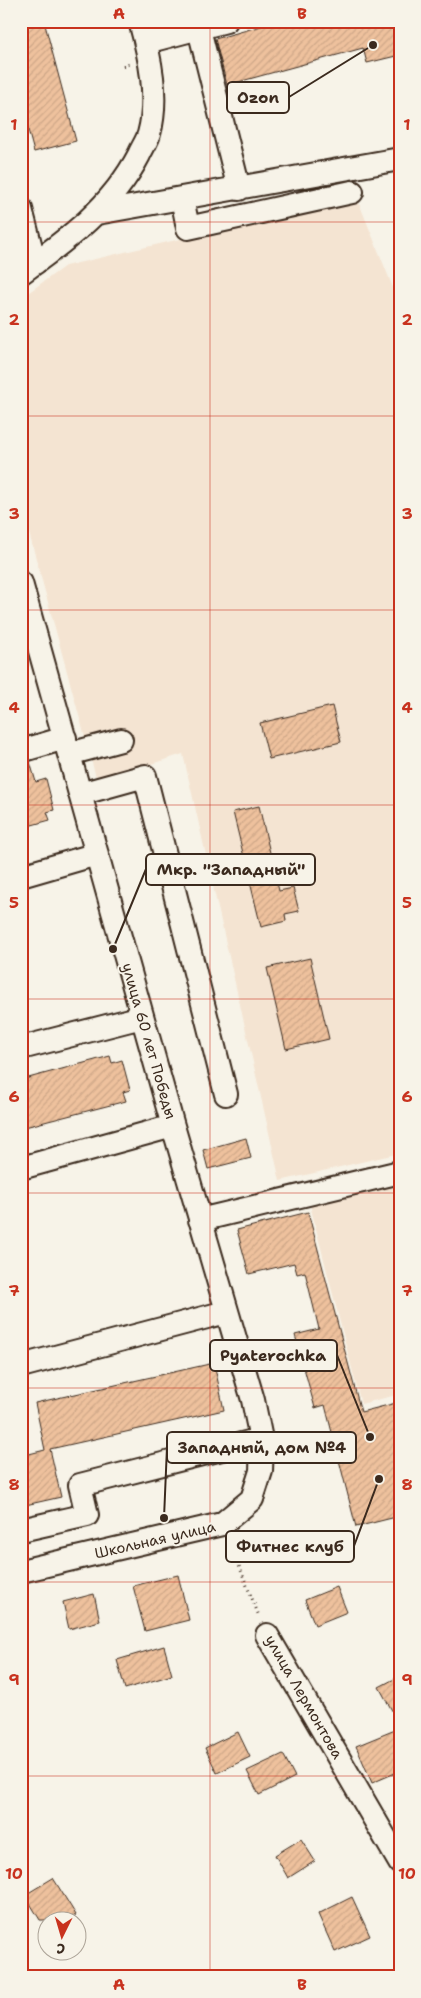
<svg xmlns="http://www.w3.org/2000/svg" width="421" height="1998" font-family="'Shantell Sans',sans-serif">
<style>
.built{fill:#f4e4d2}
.green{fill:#c5eca7;stroke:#808b62}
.building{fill:url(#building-hatch);stroke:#3b2a1e}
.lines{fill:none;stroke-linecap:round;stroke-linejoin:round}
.minor-casing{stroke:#3b2a1e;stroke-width:26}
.path{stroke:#3b2a1e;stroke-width:3;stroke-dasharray:1 4;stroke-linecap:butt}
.minor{stroke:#f7f3e8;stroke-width:22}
.grid{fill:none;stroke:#c8321e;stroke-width:1;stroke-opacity:0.55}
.labels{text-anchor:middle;stroke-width:4;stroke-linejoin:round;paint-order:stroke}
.street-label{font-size:15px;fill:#3b2a1e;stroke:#f7f3e8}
.leader{fill:none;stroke:#3b2a1e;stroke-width:2}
.callout-dot{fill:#3b2a1e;stroke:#f7f3e8;stroke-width:2}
.callout{fill:#f7f3e8;stroke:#3b2a1e;stroke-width:2}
.callout-label{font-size:16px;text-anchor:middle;font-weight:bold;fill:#3b2a1e}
.neatline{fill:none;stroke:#c8321e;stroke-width:2}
.grid-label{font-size:16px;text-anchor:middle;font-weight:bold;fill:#c8321e}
</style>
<defs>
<pattern id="building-hatch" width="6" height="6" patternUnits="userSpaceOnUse" patternTransform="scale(1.25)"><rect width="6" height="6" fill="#eec19d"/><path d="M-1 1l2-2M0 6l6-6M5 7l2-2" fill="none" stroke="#cda687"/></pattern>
</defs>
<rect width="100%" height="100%" fill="#f7f3e8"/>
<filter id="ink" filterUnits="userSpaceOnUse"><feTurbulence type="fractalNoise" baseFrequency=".02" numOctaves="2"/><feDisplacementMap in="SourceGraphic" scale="10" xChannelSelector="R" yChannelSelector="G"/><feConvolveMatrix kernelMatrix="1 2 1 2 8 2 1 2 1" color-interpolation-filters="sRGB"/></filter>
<g filter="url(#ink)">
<path class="built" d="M357,198L400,305V1153L280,1181L183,754L97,781L21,504V298L65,266Z
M400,1184V1394L361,1404L310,1205Z"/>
<path class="green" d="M21,1319L31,1355L21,1357Z"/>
<path class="building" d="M21,21H44L76,141L34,152L21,104Z
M279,21H400V55L367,63L363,48L227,85L215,39Z
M332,706L341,742L269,759L260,723Z
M30,762L36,782L46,779L54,810L47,812L50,820L21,828V764Z
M259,806L279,891L293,888L299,911L285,914L286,921L261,927L233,812Z
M310,958L329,1039L286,1049L267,968Z
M110,1056L112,1063L122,1060L130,1090L123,1092L126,1101L21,1128V1080Z
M246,1138L251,1158L208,1169L203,1150Z
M308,1212L361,1412L400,1402V1516L356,1527L325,1405L315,1408L295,1335L319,1329L305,1272L297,1274L294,1263L249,1274L237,1230Z
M214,1363L224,1410L50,1449L61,1497L21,1506V1456L45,1450L35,1403Z
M178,1575L189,1620L145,1631L133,1586Z
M337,1587L347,1612L315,1625L305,1600Z
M94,1594L100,1621L69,1629L63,1602Z
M164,1646L172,1675L125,1689L117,1660Z
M400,1676V1725L379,1687Z
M400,1728V1771L372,1783L356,1746Z
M238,1732L250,1757L217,1773L205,1748Z
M283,1754L295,1777L259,1795L247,1771Z
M301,1839L315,1861L288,1878L275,1855Z
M53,1878L76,1915L67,1920H40L25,1895Z
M352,1897L370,1936L335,1952L318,1914Z"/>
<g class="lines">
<g class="minor-casing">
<path id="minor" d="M197,21L239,189
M146,42L226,21
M182,198L188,228L352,192
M21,209L35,263
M97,213L400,159
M21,273C68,239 112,207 139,155C142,148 147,141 149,134C159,98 150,57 140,21
M21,583L173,1126L253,1400L262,1444L261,1471L252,1499L222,1524L21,1571
M21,751L65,738
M69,754L121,740
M80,794L145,776L226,1094
M21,876L97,854
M21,1048L142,1017
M21,1168L173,1126
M200,1220L400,1172
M21,1366L226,1312
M21,1530L87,1515L80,1485L261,1439
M267,1635L400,1863"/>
</g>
<path class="path" d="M123,66L129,64
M230,1543L259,1616"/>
<use href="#minor" class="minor"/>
</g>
</g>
<path class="grid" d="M210,21V1977M21,222H400M21,416H400M21,610H400M21,805H400M21,999H400M21,1193H400M21,1388H400M21,1582H400M21,1776H400"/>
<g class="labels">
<g class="street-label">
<text transform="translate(149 1041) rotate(74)" y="5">улица 60 лет Победы</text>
<text transform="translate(155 1540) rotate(-13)" y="5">Школьная улица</text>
<text transform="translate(304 1697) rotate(60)" y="5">улица Лермонтова</text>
</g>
</g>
<path class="leader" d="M373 45L289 97M113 949L146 869M370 1437L337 1355M164 1518L167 1447M379 1479L354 1546"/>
<g class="callout-dot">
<circle cx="373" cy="45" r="5"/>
<circle cx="113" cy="949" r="5"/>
<circle cx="370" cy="1437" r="5"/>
<circle cx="164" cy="1518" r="5"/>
<circle cx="379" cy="1479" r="5"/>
</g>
<g class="callout">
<rect x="227" y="82" width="62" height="31" rx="5"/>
<rect x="146" y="854" width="169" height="31" rx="5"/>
<rect x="210" y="1340" width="127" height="31" rx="5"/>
<rect x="167" y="1432" width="189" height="31" rx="5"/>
<rect x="226" y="1531" width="128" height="31" rx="5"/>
</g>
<g class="callout-label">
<text x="258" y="103">Ozon</text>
<text x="231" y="875">Мкр. "Западный"</text>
<text x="273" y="1361">Pyaterochka</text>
<text x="262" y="1453">Западный, дом №4</text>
<text x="290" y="1552">Фитнес клуб</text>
</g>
<rect width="421" height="1998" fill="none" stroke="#f7f3e8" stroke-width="55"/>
<g transform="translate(62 1936) rotate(185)"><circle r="24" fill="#f7f3e8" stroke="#aca397"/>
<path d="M0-4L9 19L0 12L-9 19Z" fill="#c8321e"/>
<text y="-8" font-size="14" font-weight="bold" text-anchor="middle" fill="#3b2a1e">С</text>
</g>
<rect x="28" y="28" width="366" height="1942" class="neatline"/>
<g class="grid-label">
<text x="119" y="19">A</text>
<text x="302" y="19">B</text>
<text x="14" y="130">1</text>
<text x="407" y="130">1</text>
<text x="14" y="325">2</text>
<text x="407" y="325">2</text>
<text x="14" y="519">3</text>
<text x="407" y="519">3</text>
<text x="14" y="713">4</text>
<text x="407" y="713">4</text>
<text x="14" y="908">5</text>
<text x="407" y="908">5</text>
<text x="14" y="1102">6</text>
<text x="407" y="1102">6</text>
<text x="14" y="1296">7</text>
<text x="407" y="1296">7</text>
<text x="14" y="1490">8</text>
<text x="407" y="1490">8</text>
<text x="14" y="1685">9</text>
<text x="407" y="1685">9</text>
<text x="14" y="1879">10</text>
<text x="407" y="1879">10</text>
<text x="119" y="1990">A</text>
<text x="302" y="1990">B</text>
</g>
</svg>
